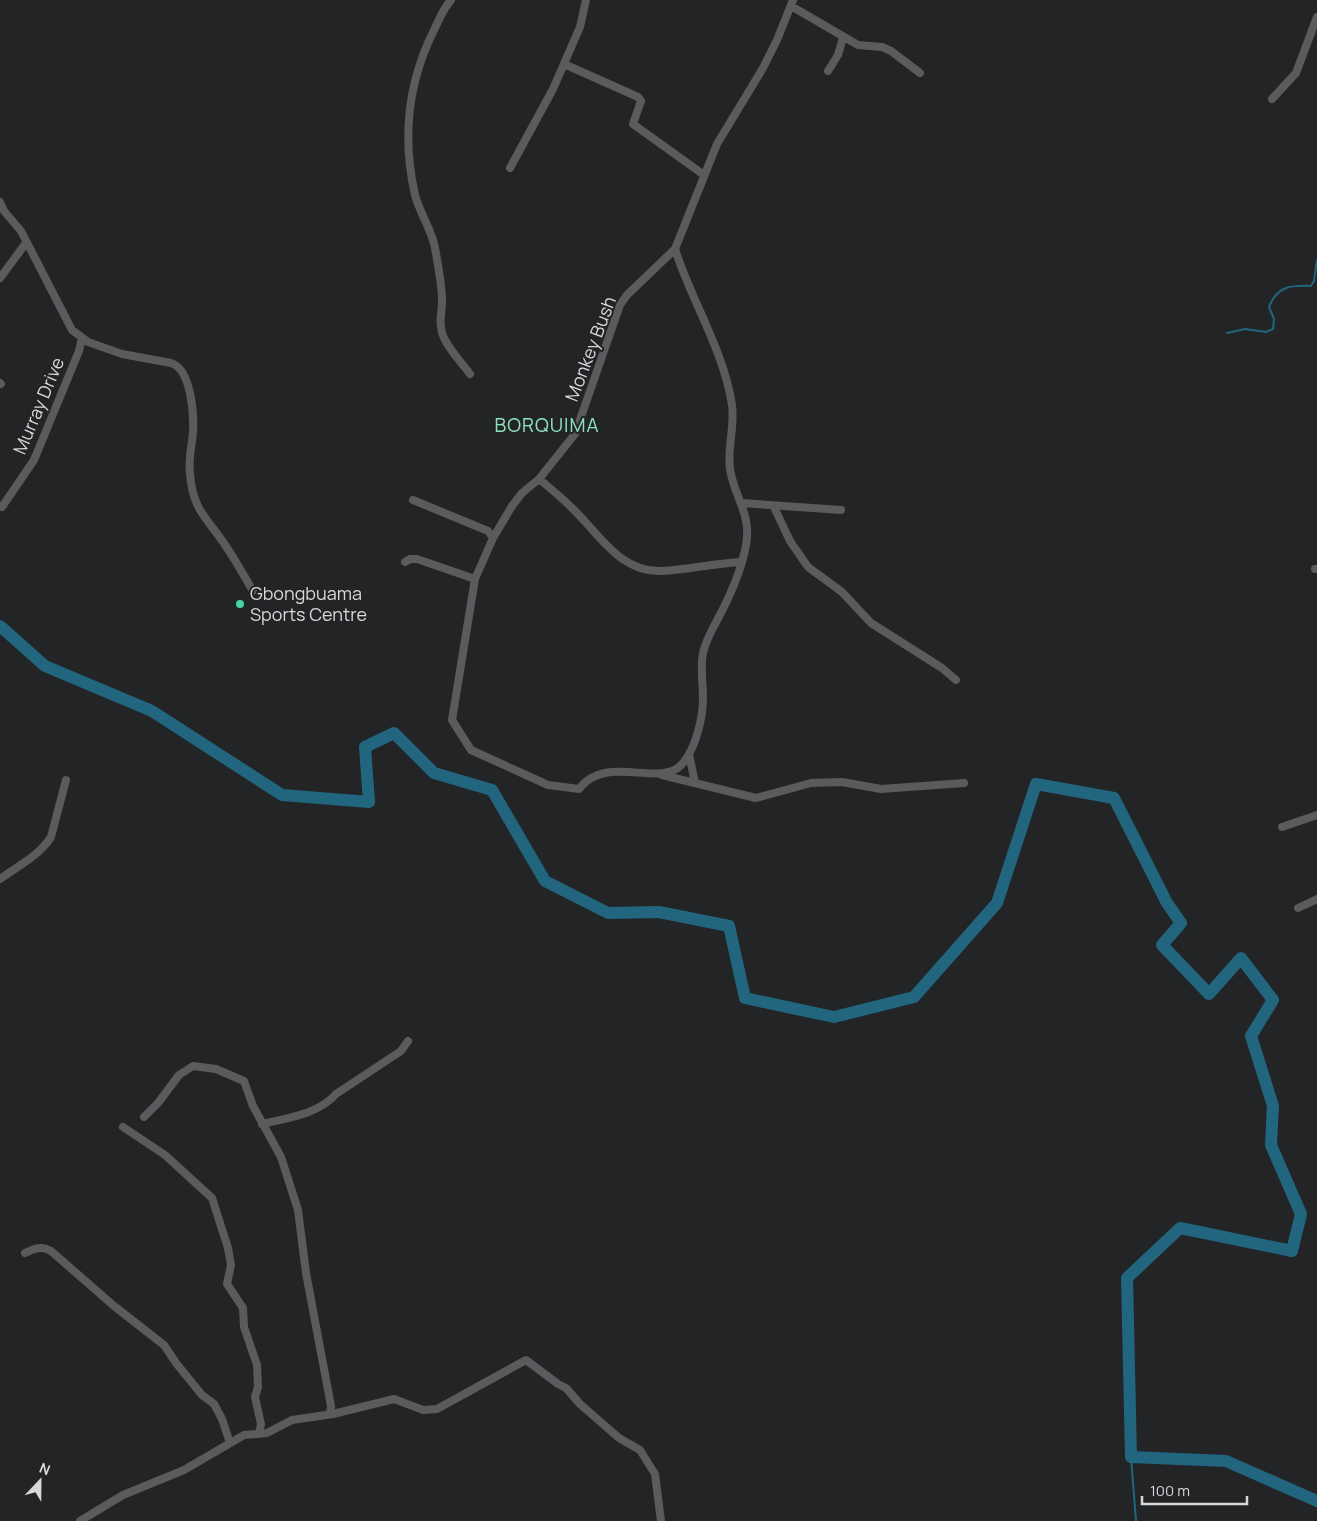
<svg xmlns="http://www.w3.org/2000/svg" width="1317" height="1521" font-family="Manrope,sans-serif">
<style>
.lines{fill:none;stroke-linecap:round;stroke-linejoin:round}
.stream{stroke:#21667e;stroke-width:2}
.river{stroke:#21667e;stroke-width:12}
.street{stroke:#5a5b5d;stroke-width:8}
.poi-dot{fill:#46d49e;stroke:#232426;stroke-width:2}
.labels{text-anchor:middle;stroke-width:4;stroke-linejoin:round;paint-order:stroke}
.street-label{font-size:18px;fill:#d8d8da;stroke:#232426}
.poi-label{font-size:18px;fill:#d8d8da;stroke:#232426;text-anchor:start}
.neighbourhood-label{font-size:19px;letter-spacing:1px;fill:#8de2bc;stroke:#232426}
</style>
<rect width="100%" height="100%" fill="#232426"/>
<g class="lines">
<path class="stream" d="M1227,333L1245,329L1266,332L1273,329L1274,319L1269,307C1277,286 1291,285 1311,286L1314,281L1317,260
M1131,1457L1136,1521"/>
<path class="river" d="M0,626L45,666L152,711L282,795L369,802L365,747L394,733L434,773L492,790L545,881L608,913L659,912L729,926L745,998L834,1017L914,997L997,903L1036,784L1114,798L1167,903L1181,923L1162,945L1209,994L1241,958L1273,1000L1251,1036L1273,1106L1271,1145L1301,1214L1292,1251L1180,1228L1127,1278L1131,1457L1226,1461L1317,1501"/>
<path class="street" d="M451,0C443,9 439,20 434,30C408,82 402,138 415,195C420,214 432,230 435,248C438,264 441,280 442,297C443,311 437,324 444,338C450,351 462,363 470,374
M791,6L858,45L882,47L891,51L920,73
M564,64L638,97L641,101L633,124L704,175
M828,71L838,55L843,38
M1272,99L1296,73L1317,17
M510,168L553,89L580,27L586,0
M0,202L4,211L21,231L72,330L88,342L122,354L171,363C191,369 194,413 193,432C192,446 188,459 190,474C193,512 208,518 227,548C236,561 244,576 253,591
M675,249C691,300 724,351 732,405C735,427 727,447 730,469C734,497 752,514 746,545C742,567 733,589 723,609C716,623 706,638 703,653C700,668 703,683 703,698C703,718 696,747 683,763C662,790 606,752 579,789L548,785L471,750L452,720L475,579L493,538L512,506L522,493L539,479L575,434L620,305L627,295L675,249L717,144L763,68L777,40L793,0
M0,278L26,243
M0,383L1,384
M539,479C550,488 561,497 571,507C598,532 619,573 662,571C688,570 715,563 742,562
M413,500L488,531L493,538
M742,503L841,510
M2,507L34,460L79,351L82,338
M774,507L790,541L808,567L842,592L871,623L942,668L956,680
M405,562L410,559H417L475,579
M1315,569H1317
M689,754L695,783
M662,775L756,798L811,783L842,782L881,789L964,783
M1282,827L1317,815
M0,879C18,866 39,856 51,837L66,780
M1298,908L1317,899
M144,1117L158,1103L179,1075L193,1066L216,1069L244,1081L253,1106L281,1157L298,1210L306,1273L331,1406L330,1414
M262,1124C287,1118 319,1114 336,1094L401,1051L408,1041
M123,1127L165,1155L212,1198L228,1248L231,1265L227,1284L243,1308L244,1327L257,1365L258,1387L255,1397L261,1424L259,1434
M25,1253C35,1248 42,1246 51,1251L114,1306L164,1345L176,1363L202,1395L214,1404L222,1419L230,1443
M80,1521L123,1495L184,1470L244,1435L267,1433L292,1420L333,1414L394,1399L423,1410L437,1409L526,1360L558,1384L566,1388L580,1404L619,1438L640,1450L655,1474L661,1521"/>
</g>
<circle class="poi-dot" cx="240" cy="604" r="5"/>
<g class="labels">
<g class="street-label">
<text transform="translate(591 349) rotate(-69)" y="6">Monkey Bush</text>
<text transform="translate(39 406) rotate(-67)" y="6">Murray Drive</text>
</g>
<g class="poi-label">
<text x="250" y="600">Gbongbuama<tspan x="250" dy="21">Sports Centre</tspan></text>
</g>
<g class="neighbourhood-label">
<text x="547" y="432">BORQUIMA</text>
</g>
</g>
<g transform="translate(40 1481) rotate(22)" stroke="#232426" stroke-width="4" paint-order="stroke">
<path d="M0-4L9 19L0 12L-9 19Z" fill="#d8d8da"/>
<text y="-8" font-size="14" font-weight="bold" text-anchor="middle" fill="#d8d8da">N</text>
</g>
<path d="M1142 1496v8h105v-8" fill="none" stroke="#d8d8da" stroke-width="2.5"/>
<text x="1150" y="1496" font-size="15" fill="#d8d8da" stroke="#232426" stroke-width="4" paint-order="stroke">100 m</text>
</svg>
